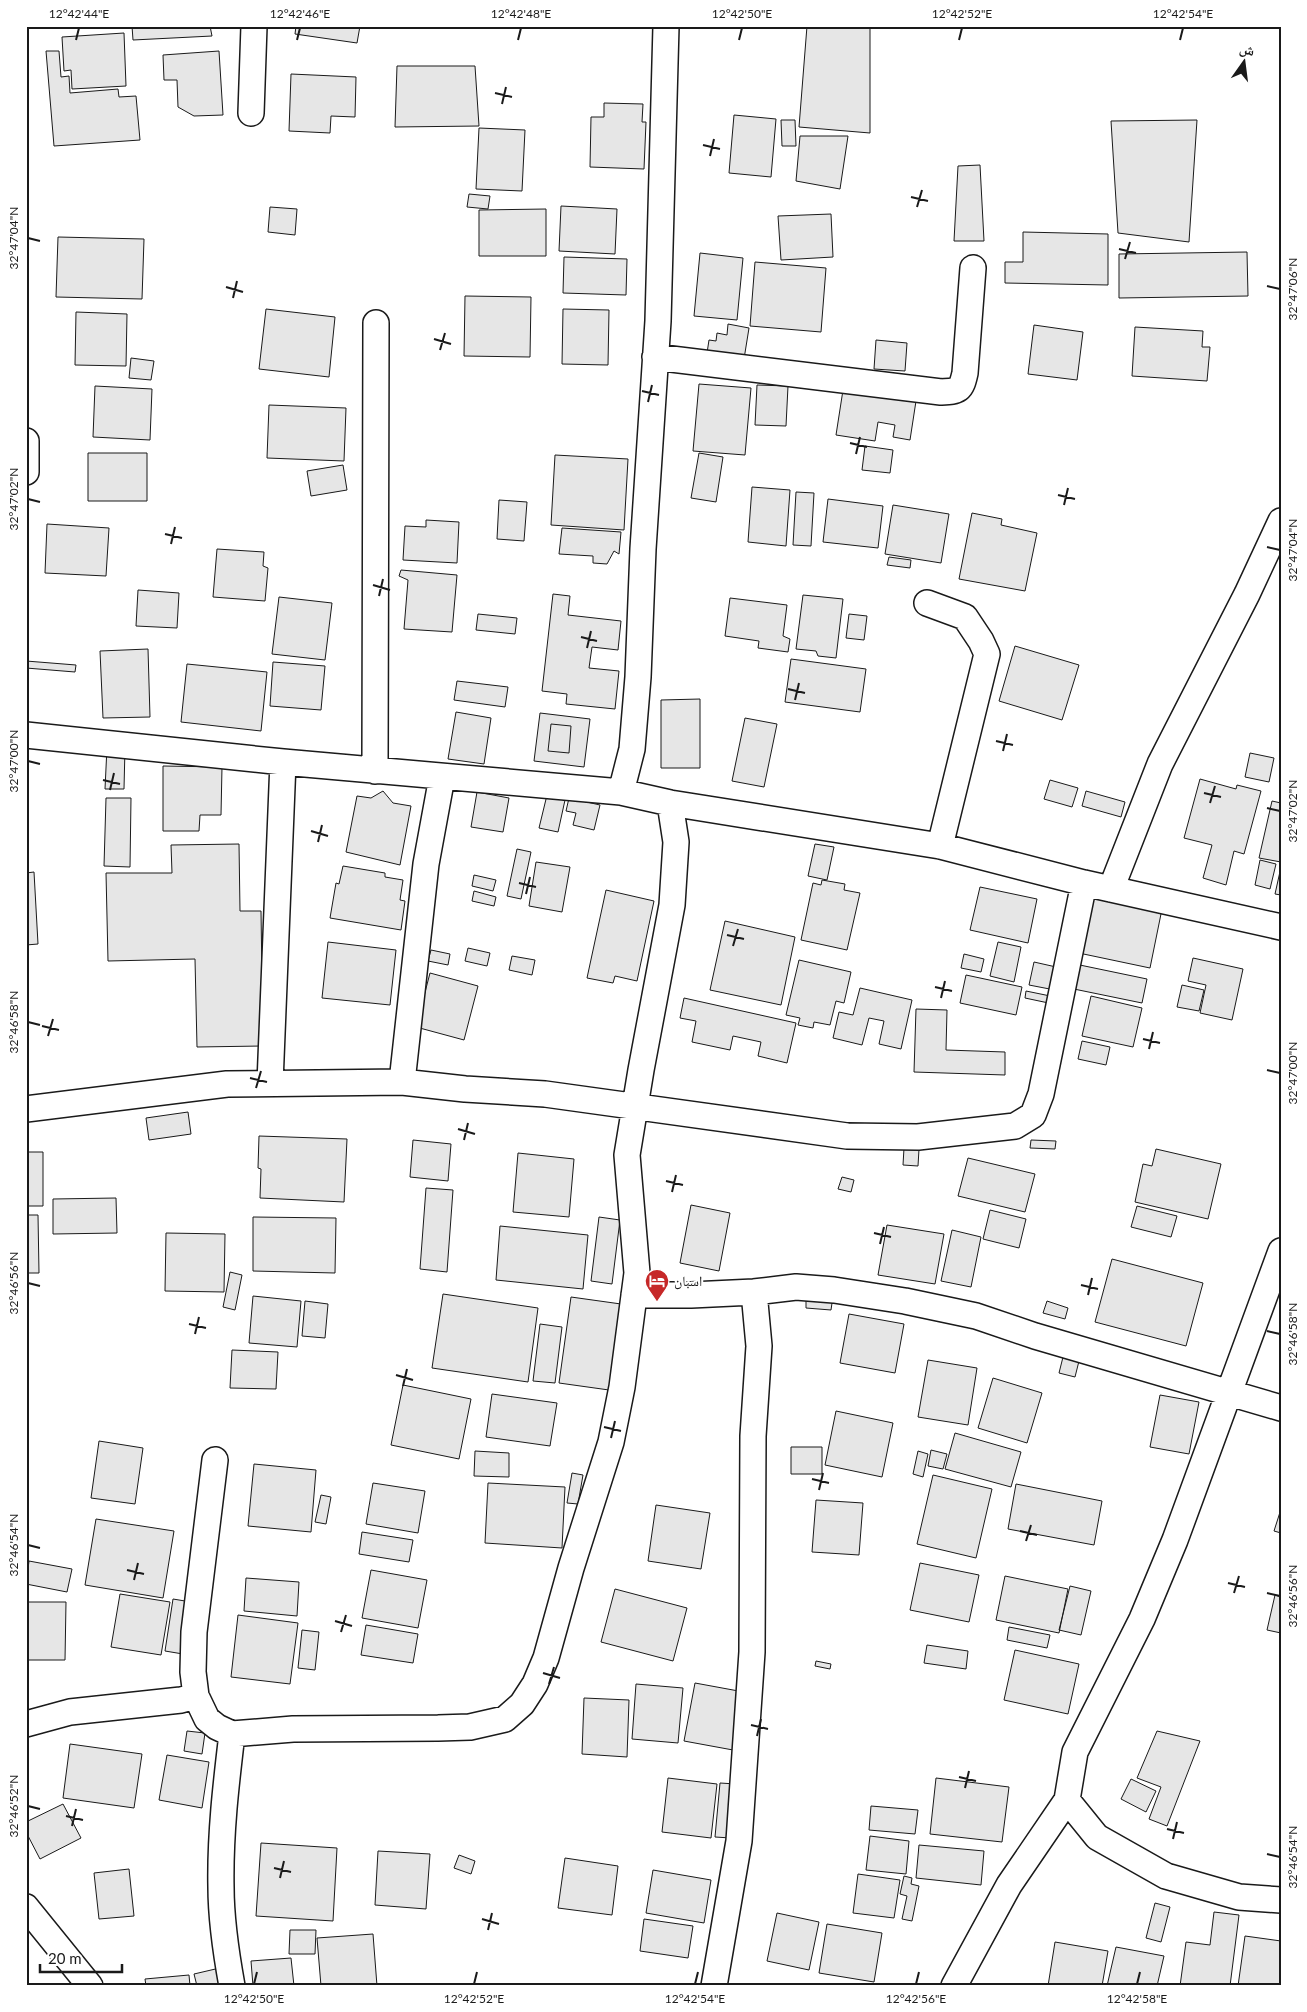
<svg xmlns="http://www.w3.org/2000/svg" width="1307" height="2012" font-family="Lato,'Noto Naskh Arabic',sans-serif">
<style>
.building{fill:#e6e6e6;stroke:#1a1a1a}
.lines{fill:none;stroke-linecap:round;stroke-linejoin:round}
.street-casing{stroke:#1a1a1a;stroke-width:28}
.street{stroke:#fff;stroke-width:25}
.ticks{fill:none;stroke:#1a1a1a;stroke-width:2}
.labels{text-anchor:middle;stroke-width:4;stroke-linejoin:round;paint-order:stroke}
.poi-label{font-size:14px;fill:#1a1a1a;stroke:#fff;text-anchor:start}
.neatline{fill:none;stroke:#1a1a1a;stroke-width:2}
.ticks-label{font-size:12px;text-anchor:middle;fill:#1a1a1a}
</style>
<rect width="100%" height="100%" fill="#fff"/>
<path class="building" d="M132,26H210L212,36L133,40Z
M296,26H360L357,43L295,34Z
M807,26H870V133L799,127Z
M124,33L126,86L72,89L71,70L64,71L62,37Z
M46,51H59L61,77L69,76L70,93L118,89L119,97L136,96L140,140L54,146Z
M219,51L223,115L194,116L178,107L177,80H164L163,55Z
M397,66H475L479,126L395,127Z
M291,74L356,77L355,117L331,116L330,133L289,131Z
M604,103L643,104L642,122H646L644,169L590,167L591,117H604Z
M734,115L776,119L771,177L729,173Z
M781,120H795L796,146H782Z
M1197,120L1189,242L1118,233L1111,121Z
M479,128L525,130L522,191L476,189Z
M800,136H848L840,189L796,181Z
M980,165L984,241H954L958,166Z
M469,194L490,196L488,209L467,207Z
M561,206L617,209L615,254L559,251Z
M270,207L297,209L295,235L268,232Z
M546,209V256H479V210Z
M831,214L833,257L781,260L778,216Z
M1023,232L1108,234V285L1005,283V262H1023Z
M58,237L144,239L142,299L56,297Z
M1247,252L1248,296L1119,298V254Z
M700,253L743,258L737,320L694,316Z
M564,257L627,259L626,295L563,293Z
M755,262L826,268L821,332L750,326Z
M465,296L531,297L530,357L464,356Z
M266,309L335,317L329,377L259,369Z
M563,309L609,310L608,365L562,364Z
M76,312L127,314L126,366L75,365Z
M728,324L749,328L744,359L707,353L709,340L716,341L717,333L727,335Z
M1034,325L1083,332L1077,380L1028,374Z
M1135,327L1203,331L1202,347H1210L1207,381L1132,376Z
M876,340L907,343L905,371L874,369Z
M131,358L154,361L151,380L129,378Z
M699,384L751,388L745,455L693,451Z
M757,385L788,386L786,426L755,425Z
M95,386L152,389L150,440L93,437Z
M843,390L916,401L910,440L893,437L895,425L878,422L875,441L836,435Z
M269,405L346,408L344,461L267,458Z
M865,446L893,450L890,473L862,470Z
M88,453H147V501H88Z
M699,453L723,457L716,502L691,498Z
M555,455L628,459L624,530L551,525Z
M343,465L347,490L311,496L307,471Z
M752,487L790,490L786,546L748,542Z
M796,492L814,493L811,546L793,545Z
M828,499L883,506L878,548L823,542Z
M499,500L527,502L524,541L497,539Z
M893,505L949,514L941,563L885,554Z
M972,513L1002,519L1001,525L1037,533L1025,591L959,579Z
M426,520L459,522L457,563L403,560L405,526L426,527Z
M47,524L109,528L106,576L45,573Z
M562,528L621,532L619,554L614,551L607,564L593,563V556L559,554Z
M217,549L264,552L263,566L268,568L265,601L213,597Z
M889,557L911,560L910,568L887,565Z
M401,570L457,575L452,632L404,629L408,580L399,576Z
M138,590L179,593L177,628L136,626Z
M553,594L570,596L568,615L621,621L618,650L592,647L589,668L619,671L615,709L566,704L567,694L542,691Z
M803,595L843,599L836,658L818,656L816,651L796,649Z
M279,597L332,603L325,660L272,654Z
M730,598L787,605L783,636L790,639L788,652L758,648L759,641L725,636Z
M478,614L517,618L515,634L476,630Z
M849,614L867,616L864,640L846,638Z
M1015,646L1079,665L1062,720L999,701Z
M148,649L150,717L103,718L100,651Z
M791,659L866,669L860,712L785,702Z
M26,661L76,665L75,672L26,668Z
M273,662L325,666L321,710L270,706Z
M187,664L267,672L261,731L181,722Z
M457,681L508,687L505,707L454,700Z
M700,699V768H661V700Z
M456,712L491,718L484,764L448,759Z
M540,713L590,719L584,767L534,761Z
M745,718L777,724L764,787L732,781Z
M551,724L571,726L569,753L548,751Z
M107,747L125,748L124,789H105Z
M1250,753L1274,758L1269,782L1245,777Z
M163,766L222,767L221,815H200L199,831H163Z
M1200,779L1236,789L1237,785L1261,791L1244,854L1234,851L1226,885L1203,878L1212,845L1184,838Z
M1050,780L1078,788L1072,807L1044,799Z
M383,791L393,803L411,806L400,865L346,852L357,796L371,798Z
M1086,791L1125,802L1121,817L1082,806Z
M477,792L509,798L503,832L471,827Z
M547,795L565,800L558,832L539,828Z
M106,798H131L130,867L104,866Z
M569,798L600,805L594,830L573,825L576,813L566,811Z
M1272,801L1281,803V862L1259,858Z
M239,844L240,911H261L263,1046L197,1047L195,959L108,961L106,873H172L171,845Z
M815,844L834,847L827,880L808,876Z
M517,849L531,852L521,899L507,896Z
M1260,860L1276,864L1270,889L1255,885Z
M536,862L570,867L562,912L529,906Z
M343,866L385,873V877L403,880L400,900L405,901L401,930L330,918L336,883L339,884Z
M1281,867V895L1275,894Z
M34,872L38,944L26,945V873Z
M474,875L496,880L493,891L472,886Z
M822,880L845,884L844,890L860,893L847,950L801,940L813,883L821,885Z
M980,887L1037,899L1028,943L970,930Z
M606,890L654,901L637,981L615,976L613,983L587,978Z
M474,891L496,897L494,906L472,901Z
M1087,892L1162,909L1150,968L1074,952Z
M725,921L795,937L781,1005L710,990Z
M328,942L396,950L390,1005L322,998Z
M998,942L1021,947L1014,982L990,976Z
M468,948L490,953L487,966L465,961Z
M431,950L450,954L448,965L428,961Z
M964,954L984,959L981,972L961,968Z
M512,956L535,960L532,975L509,970Z
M1193,958L1243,969L1232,1020L1200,1013L1206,985L1188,981Z
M799,960L851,972L844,1003L836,1001L830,1025L814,1022L813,1028L798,1025L800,1018L786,1015Z
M1034,962L1065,969L1060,991L1029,985Z
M1075,964L1147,979L1142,1003L1069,988Z
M430,973L478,986L464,1040L416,1027Z
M966,975L1022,987L1016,1015L960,1003Z
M1182,985L1204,990L1199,1011L1177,1007Z
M860,988L912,1000L901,1049L879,1044L884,1021L869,1018L862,1045L833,1038L839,1012L853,1015Z
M1026,991L1060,998L1058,1005L1025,998Z
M1091,996L1142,1008L1133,1047L1082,1036Z
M684,998L796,1023L787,1063L758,1056L761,1042L733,1036L730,1050L692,1042L696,1021L680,1018Z
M916,1009L947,1010L946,1050L1005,1052V1075L914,1072Z
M1082,1041L1110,1047L1106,1065L1078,1059Z
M188,1112L191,1134L149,1140L146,1118Z
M259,1136L347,1139L344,1202L260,1198L261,1169L258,1168Z
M413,1140L451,1144L448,1181L410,1177Z
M1031,1140L1056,1141L1055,1149L1030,1148Z
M904,1148L919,1149L918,1166L903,1165Z
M1156,1149L1221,1164L1208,1219L1135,1202L1143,1164L1152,1166Z
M26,1152H43V1206H26Z
M518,1153L574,1159L569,1217L513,1212Z
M968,1158L1035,1174L1025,1212L958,1196Z
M842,1177L854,1180L851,1192L838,1189Z
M426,1188L453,1190L447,1272L420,1269Z
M116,1198L117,1233L53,1234V1199Z
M691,1205L730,1213L719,1271L680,1263Z
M1137,1206L1177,1216L1171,1237L1131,1227Z
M990,1210L1026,1219L1019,1248L983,1239Z
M26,1215H38L39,1273H26Z
M253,1217L336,1218L335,1273L253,1271Z
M599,1217L620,1220L612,1284L591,1281Z
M887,1225L944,1234L935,1284L878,1275Z
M500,1226L588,1235L583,1289L496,1280Z
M952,1230L981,1237L971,1287L941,1281Z
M166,1233L225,1234L224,1292L165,1291Z
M1112,1259L1203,1283L1186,1346L1095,1322Z
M230,1272L242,1275L235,1310L223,1307Z
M443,1294L538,1308L528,1382L432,1368Z
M806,1294L833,1296L831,1310L806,1308Z
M253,1296L301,1301L297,1347L249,1343Z
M571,1297L621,1304L609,1390L559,1383Z
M305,1301L328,1304L325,1338L302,1336Z
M1047,1301L1068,1308L1065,1319L1043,1313Z
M849,1314L904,1324L895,1373L840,1363Z
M540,1324L562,1327L555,1383L533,1381Z
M232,1350L278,1352L276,1389L230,1388Z
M1064,1353L1080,1357L1075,1377L1059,1373Z
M928,1360L977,1368L968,1425L918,1417Z
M993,1378L1042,1393L1027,1443L978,1428Z
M403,1385L471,1399L459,1459L391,1445Z
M492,1394L557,1403L550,1446L486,1437Z
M1160,1395L1199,1402L1189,1454L1150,1447Z
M836,1411L893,1423L882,1477L825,1465Z
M955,1433L1021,1452L1011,1487L945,1469Z
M99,1441L143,1448L135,1504L91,1498Z
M791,1447H822V1474H791Z
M931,1450L947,1454L943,1469L928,1466Z
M475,1451L509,1453V1477L474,1476Z
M918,1451L928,1454L923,1477L913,1474Z
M254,1464L316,1470L311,1532L248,1526Z
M572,1473L583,1475L578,1504L567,1503Z
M933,1475L992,1489L976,1558L917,1544Z
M373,1483L425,1491L418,1533L366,1524Z
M488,1483L565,1487L562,1548L485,1543Z
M1016,1484L1102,1501L1094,1545L1008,1529Z
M321,1495L331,1497L326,1524L315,1522Z
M816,1500L863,1503L859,1555L812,1552Z
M656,1505L710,1513L701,1569L648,1561Z
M1281,1509V1533L1274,1531Z
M96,1519L174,1531L163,1598L85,1585Z
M362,1532L413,1540L409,1562L359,1554Z
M29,1561L72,1569L67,1592L26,1584Z
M920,1563L979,1575L969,1622L910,1610Z
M371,1570L427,1580L418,1628L362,1618Z
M1005,1576L1068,1589L1059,1633L996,1620Z
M246,1578L299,1582L297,1616L244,1611Z
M1070,1586L1091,1591L1081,1635L1059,1630Z
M615,1589L687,1608L673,1661L601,1642Z
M120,1594L170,1602L161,1655L111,1647Z
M1275,1595L1281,1597V1633L1267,1630Z
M173,1599L191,1602L183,1654L165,1651Z
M26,1602H66L65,1660H26Z
M238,1615L298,1623L290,1684L231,1677Z
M366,1625L418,1634L413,1663L361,1655Z
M1009,1627L1050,1635L1047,1648L1007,1640Z
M302,1630L319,1632L315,1670L298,1668Z
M927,1645L968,1651L966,1669L924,1663Z
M1015,1650L1079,1664L1068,1714L1004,1700Z
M816,1661L831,1664L830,1669L815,1666Z
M695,1683L744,1692L733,1750L684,1741Z
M636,1684L683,1688L678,1743L632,1739Z
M584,1698L629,1700L627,1757L582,1754Z
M187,1731L205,1733L202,1754L184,1751Z
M1157,1731L1200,1741L1167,1826L1149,1819L1161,1787L1137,1778Z
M70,1744L142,1754L134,1808L63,1798Z
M167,1755L209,1762L202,1808L159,1800Z
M668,1778L717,1784L711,1838L662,1832Z
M936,1778L1009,1787L1002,1842L930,1834Z
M1131,1779L1156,1791L1146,1812L1121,1799Z
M720,1783L736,1784L731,1838L715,1837Z
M63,1804L81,1838L40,1859L26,1832V1822Z
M871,1806L918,1810L915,1834L869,1830Z
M870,1836L909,1841L906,1874L866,1870Z
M261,1843L337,1848L333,1921L256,1916Z
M919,1845L984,1851L981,1885L916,1878Z
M378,1851L430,1854L426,1909L375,1905Z
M459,1855L475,1861L471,1874L454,1868Z
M565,1858L618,1866L612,1915L558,1908Z
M129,1869L134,1916L99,1919L94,1873Z
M653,1870L711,1880L704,1923L646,1913Z
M858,1874L900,1880L894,1918L853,1913Z
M904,1876L912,1878L911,1884L919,1886L912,1921L902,1919L907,1896L900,1894Z
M1155,1903L1170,1907L1161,1942L1146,1938Z
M1214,1912L1239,1915L1230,1986H1180L1186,1942L1210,1945Z
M777,1913L819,1922L809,1970L767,1961Z
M644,1919L693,1926L688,1958L640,1951Z
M827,1924L882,1933L874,1982L819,1973Z
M290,1930H316L315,1954H289Z
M373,1934L377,1986H321L317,1938Z
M1245,1936L1281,1941V1986H1238Z
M1055,1942L1108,1951L1102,1986H1048Z
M1116,1947L1164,1956L1157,1986H1107Z
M291,1958L294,1986H253L251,1961Z
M224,1967L229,1986H197L194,1974Z
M189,1975L190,1986H146L145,1979Z"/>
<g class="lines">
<g class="street-casing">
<path id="street" d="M251,113L254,26
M655,357L941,392C959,391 961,391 965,373L973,268
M26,441V472
M927,603L965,617L981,641L987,654L940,846
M26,735L283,762L621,792L670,803L940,846L1084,883L1281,927
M375,771L376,323
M621,792L632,749L638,677L643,549L658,321L666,26
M1111,889L1160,764L1247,594L1281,521
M402,1082L426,864L442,777
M270,1083L283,762
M26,1109L227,1084L402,1082L465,1089L545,1094L847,1136L918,1137L1015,1126L1033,1115L1041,1094L1084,883
M634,1295H691L754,1292L796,1287L834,1290L905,1301L976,1316L1035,1336L1281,1408
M196,1696L207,1719L217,1727L232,1734L293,1729L438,1728L470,1727L505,1719L522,1704L535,1684L546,1658L571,1568L611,1442L622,1387L637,1273L627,1155L641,1070L672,905L676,842L670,803
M26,1724L70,1712L181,1700L196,1696L193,1672L194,1632L215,1460
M1067,1800L1097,1837L1166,1876L1239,1897L1281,1900
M26,1907L90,1986
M232,1986C226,1953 221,1920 221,1887C220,1835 226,1784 232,1734
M714,1986L739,1841L752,1652L753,1436L759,1346L754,1292
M954,1986L1009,1885L1067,1800L1075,1752L1142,1619L1175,1540L1281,1251"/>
</g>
<use href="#street" class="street"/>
</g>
<path class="ticks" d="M76,40L79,28M297,40L300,28M518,40L521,28M739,40L742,28M959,40L962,28M1180,40L1183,28M495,93L512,97M502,104L506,87M703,145L720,149M710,156L714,139M911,197L928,201M917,207L922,190M28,238L40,241M1119,249L1136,253M1125,259L1130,242M1267,286L1280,289M226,287L243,292M233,298L237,281M434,339L451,344M440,350L445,333M642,391L659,395M648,402L652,385M850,443L867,447M856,454L860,437M1058,495L1075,499M28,499L40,502M1064,505L1068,488M165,534L182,538M171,544L175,527M1267,547L1280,550M373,585L390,590M379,596L383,579M581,637L597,641M587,648L591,631M788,689L805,693M795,700L799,683M996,741L1013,745M1003,751L1007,734M28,761L40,764M103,780L120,784M110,790L114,773M1204,793L1221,797M1210,803L1215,786M1267,808L1280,811M311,831L328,836M318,842L322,825M519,883L536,887M526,894L530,877M727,935L744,939M733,946L738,929M935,987L952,991M941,998L945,981M28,1022L40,1025M42,1026L59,1030M48,1036L53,1019M1143,1039L1160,1043M1149,1049L1153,1032M1267,1070L1280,1073M250,1078L267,1082M256,1088L261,1071M458,1129L475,1134M464,1140L468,1123M666,1181L683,1185M672,1192L676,1175M874,1233L891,1237M880,1244L884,1227M28,1283L40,1286M1081,1285L1098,1289M1088,1295L1092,1278M189,1324L206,1328M1267,1331L1280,1334M195,1334L199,1317M396,1375L413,1380M403,1386L407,1369M604,1427L621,1431M611,1438L615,1421M812,1479L829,1483M819,1490L823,1473M1020,1531L1037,1535M1026,1541L1031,1525M28,1545L40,1548M127,1570L144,1574M134,1580L138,1563M1228,1583L1245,1587M1234,1593L1239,1576M1267,1593L1280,1596M335,1621L352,1626M341,1632L346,1615M543,1673L560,1678M549,1684L554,1667M751,1725L768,1729M757,1736L761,1719M959,1777L976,1781M965,1788L969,1771M28,1806L40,1809M66,1816L83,1820M72,1826L76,1809M1167,1829L1184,1833M1173,1839L1177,1822M1267,1854L1280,1857M274,1868L291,1872M280,1878L284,1861M482,1919L499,1924M488,1930L492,1913M254,1984L257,1972M474,1984L477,1972M695,1984L698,1972M916,1984L919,1972M1137,1984L1140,1972"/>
<defs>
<g id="hotel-pin" transform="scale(1.25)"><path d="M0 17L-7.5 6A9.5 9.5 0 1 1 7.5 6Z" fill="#c62828" stroke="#fff"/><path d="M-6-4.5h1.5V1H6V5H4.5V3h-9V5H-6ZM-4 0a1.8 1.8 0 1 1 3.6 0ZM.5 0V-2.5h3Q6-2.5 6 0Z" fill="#fff"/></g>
</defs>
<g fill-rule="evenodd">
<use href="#hotel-pin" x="657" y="1281"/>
</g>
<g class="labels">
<g class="poi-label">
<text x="674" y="1286">اسبان</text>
</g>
</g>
<rect width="1307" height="2012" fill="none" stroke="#ffffff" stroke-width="55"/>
<g transform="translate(1244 62) rotate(14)" stroke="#ffffff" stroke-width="4" paint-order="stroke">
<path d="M0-4L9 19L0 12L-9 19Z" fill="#1a1a1a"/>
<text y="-8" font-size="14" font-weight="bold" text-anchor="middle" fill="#1a1a1a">ش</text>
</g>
<path d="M40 1964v8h82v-8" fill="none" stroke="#1a1a1a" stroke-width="2.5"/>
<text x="48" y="1964" font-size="15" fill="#1a1a1a" stroke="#ffffff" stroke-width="4" paint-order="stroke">20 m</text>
<rect x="28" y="28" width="1252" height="1956" class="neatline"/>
<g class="ticks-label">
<text x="79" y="18">12°42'44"E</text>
<text x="300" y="18">12°42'46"E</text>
<text x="521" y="18">12°42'48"E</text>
<text x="742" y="18">12°42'50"E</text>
<text x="962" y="18">12°42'52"E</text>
<text x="1183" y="18">12°42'54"E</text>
<text transform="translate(14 238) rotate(-90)" y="4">32°47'04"N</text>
<text transform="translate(1293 289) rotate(-90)" y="4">32°47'06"N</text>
<text transform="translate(14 499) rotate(-90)" y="4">32°47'02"N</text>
<text transform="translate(1293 550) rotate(-90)" y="4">32°47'04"N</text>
<text transform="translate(14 761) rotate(-90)" y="4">32°47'00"N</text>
<text transform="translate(1293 811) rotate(-90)" y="4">32°47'02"N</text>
<text transform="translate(14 1022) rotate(-90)" y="4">32°46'58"N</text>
<text transform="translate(1293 1073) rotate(-90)" y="4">32°47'00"N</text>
<text transform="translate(14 1283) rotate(-90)" y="4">32°46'56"N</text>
<text transform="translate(1293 1334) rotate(-90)" y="4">32°46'58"N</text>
<text transform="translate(14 1545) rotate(-90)" y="4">32°46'54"N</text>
<text transform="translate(1293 1596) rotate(-90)" y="4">32°46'56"N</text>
<text transform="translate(14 1806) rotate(-90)" y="4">32°46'52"N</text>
<text transform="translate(1293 1857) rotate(-90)" y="4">32°46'54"N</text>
<text x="254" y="2003">12°42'50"E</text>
<text x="474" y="2003">12°42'52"E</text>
<text x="695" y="2003">12°42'54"E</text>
<text x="916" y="2003">12°42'56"E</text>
<text x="1137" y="2003">12°42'58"E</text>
</g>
</svg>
